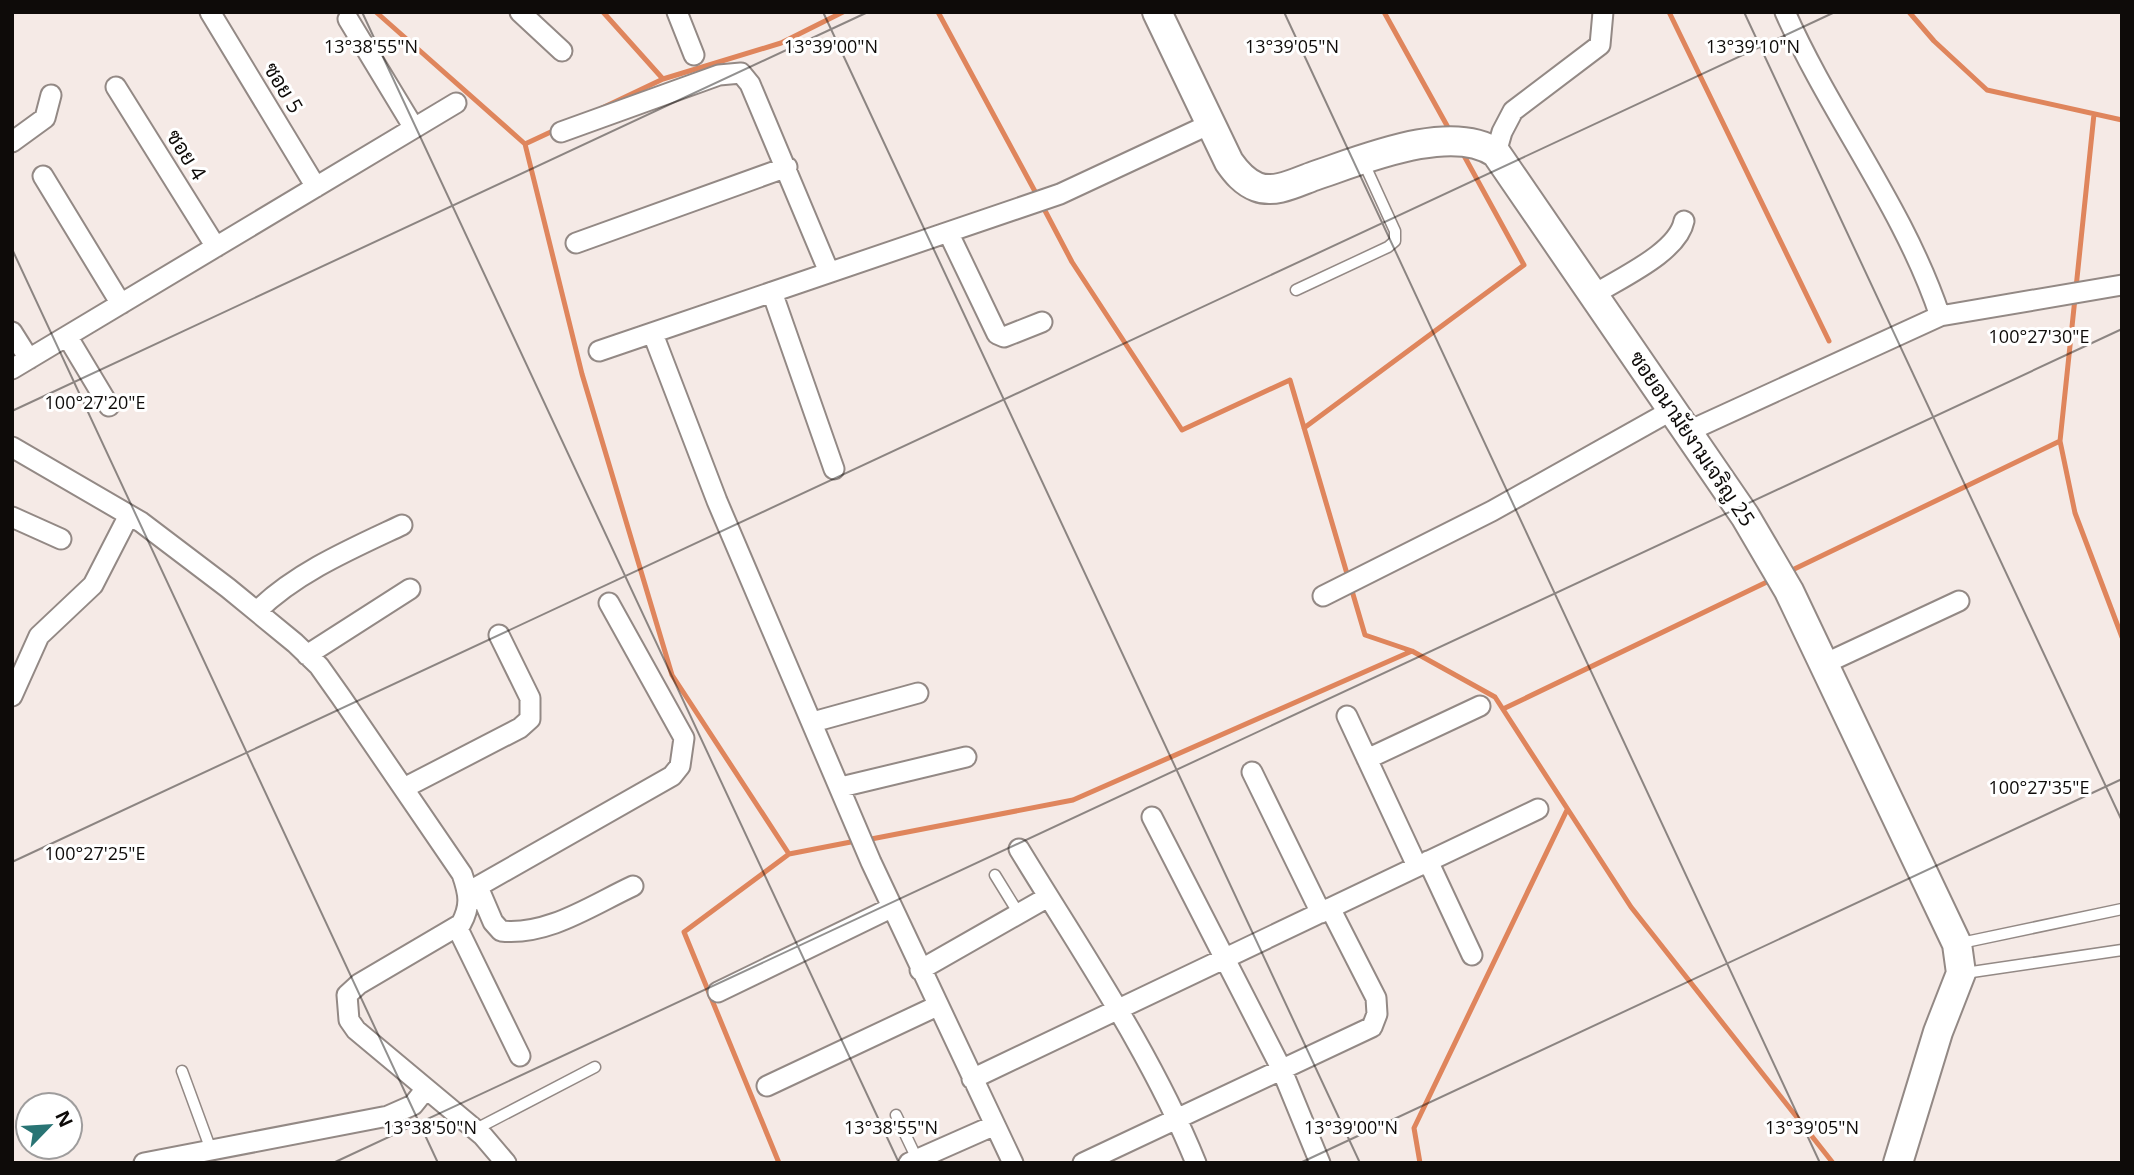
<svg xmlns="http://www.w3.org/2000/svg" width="2134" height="1175" font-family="'Open Sans',Sarabun,sans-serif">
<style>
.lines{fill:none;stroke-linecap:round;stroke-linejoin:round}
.stream{stroke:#df855c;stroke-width:5}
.lane-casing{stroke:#938985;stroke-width:13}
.street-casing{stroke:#938985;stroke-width:23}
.secondary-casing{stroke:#938985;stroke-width:32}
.lane{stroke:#fff;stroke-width:10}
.street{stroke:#fff;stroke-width:19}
.secondary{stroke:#fff;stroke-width:28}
.ticks{fill:none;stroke:#0e0b09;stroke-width:2;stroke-opacity:0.45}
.labels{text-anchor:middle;stroke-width:6;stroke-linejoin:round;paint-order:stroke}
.street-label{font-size:21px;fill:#0e0b09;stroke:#fff}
.ticks-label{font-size:18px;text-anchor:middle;fill:#0e0b09;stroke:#fff;stroke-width:6;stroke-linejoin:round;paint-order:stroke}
</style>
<rect width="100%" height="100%" fill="#f5eae6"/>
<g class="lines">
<path class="stream" d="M376,12L525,144L582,374L672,675L789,854
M603,12L663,79
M938,12L1038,197
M1384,12L1450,131
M1669,12L1829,341
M1909,12L1934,41L1987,90L2122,120
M602,108L663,79L781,43L843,12
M525,144L555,130
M2076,288L2094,114
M2075,298L2060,441L2075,513L2122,637
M1304,428L1524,265L1462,152
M1786,573L2060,441
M1412,651L1495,697L1631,907L1833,1163
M1503,709L1771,580
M866,840L1073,800L1412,651L1365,635L1290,380L1182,430L1072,262L1042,205
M779,1163L684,932L789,854L856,841
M1420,1163L1414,1128L1567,810"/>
<g class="lane-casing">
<path id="lane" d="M1296,290L1388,247L1395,241V231L1363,161
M995,875L1019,914
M1961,943L2122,909
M1965,973L2122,950
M182,1071L211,1150
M896,1115L917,1159
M476,1129L595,1067"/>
</g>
<g class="street-casing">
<path id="street" d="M210,12L316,187
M520,12L562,51
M677,12L694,55
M1785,12C1831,116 1904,208 1940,316
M348,19L414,128
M116,87L216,247
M561,132L719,75L741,73L750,84L829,272
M12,142L45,118L51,95
M1496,153L1502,132L1513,111L1600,45L1603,12
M43,176L121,304
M949,234L997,334L1004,337L1042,322
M576,243L787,167
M772,292L834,469
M1595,294C1622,277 1678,252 1684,221
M12,332L29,359
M653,334L717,501L871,862L1013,1163
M67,336L109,406
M599,351L1060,194L1208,125
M12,369L456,103
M1689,431L1940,316L2122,285
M12,447L141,522L228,588L295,643L319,666L341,697L462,874C469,894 471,906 461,924L359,984L347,995L349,1020L356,1030L483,1136L506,1163
M12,517L61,539
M1323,596L1492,511L1674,409
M257,611C297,572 351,549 402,525
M307,655L410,589
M1824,664L1959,601
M12,696L39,636L93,585L129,515
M1347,716L1417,866
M813,722L918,693
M1367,759L1480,706
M1252,772L1321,913
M841,787L966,757
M404,788L520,728L530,719V698L499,635
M1152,817L1281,1068L1320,1163
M1019,849C1081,951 1151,1052 1196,1163
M1428,861L1472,955
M478,887L493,922L501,931C548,936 592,905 633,886
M468,892L672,776L680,766L684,738L609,603
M457,927L520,1056
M920,970L1048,897
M718,992L891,908
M972,1079L1538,809
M767,1086L937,1006
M144,1163L388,1116L413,1105L425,1090
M909,1163L995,1125
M1083,1163L1372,1027L1377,1014L1376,998L1330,908"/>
</g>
<g class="secondary-casing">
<path id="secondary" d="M1157,12L1229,162C1236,172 1244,182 1257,187C1275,194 1297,182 1314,176C1362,160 1451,122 1496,153L1745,516L1789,591L1957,944L1961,973L1938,1032L1898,1163"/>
</g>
<use href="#lane" class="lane"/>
<use href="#street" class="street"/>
<use href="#secondary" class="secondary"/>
</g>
<path class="ticks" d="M362,12L899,1163M823,12L1360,1163M1284,12L1820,1163M1744,12L2122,821M12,249L438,1163M12,411L868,12M12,862L1835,12M333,1163L2122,329M1300,1163L2122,779"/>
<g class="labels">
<g class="street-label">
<text transform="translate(283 88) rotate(59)" y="7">ซอย 5</text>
<text transform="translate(186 155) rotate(58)" y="7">ซอย 4</text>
<text transform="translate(1692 439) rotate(56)" y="7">ซอยอนามัยงามเจริญ 25</text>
</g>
</g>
<g class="ticks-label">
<text x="371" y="53">13°38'55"N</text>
<text x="831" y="53">13°39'00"N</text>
<text x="1292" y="53">13°39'05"N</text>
<text x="1753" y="53">13°39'10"N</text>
<text x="2039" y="343">100°27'30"E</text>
<text x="95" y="409">100°27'20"E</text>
<text x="2039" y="794">100°27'35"E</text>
<text x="95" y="860">100°27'25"E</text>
<text x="430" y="1134">13°38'50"N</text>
<text x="891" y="1134">13°38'55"N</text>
<text x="1351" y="1134">13°39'00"N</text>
<text x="1812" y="1134">13°39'05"N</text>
</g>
<rect width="2134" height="1175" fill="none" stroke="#0e0b09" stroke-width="28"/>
<g transform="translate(49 1126) rotate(65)"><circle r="33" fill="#ffffff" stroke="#9f9d9d" stroke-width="2"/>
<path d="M0-5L12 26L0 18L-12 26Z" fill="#297474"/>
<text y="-10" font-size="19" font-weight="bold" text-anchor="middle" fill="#0e0b09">N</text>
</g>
</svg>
